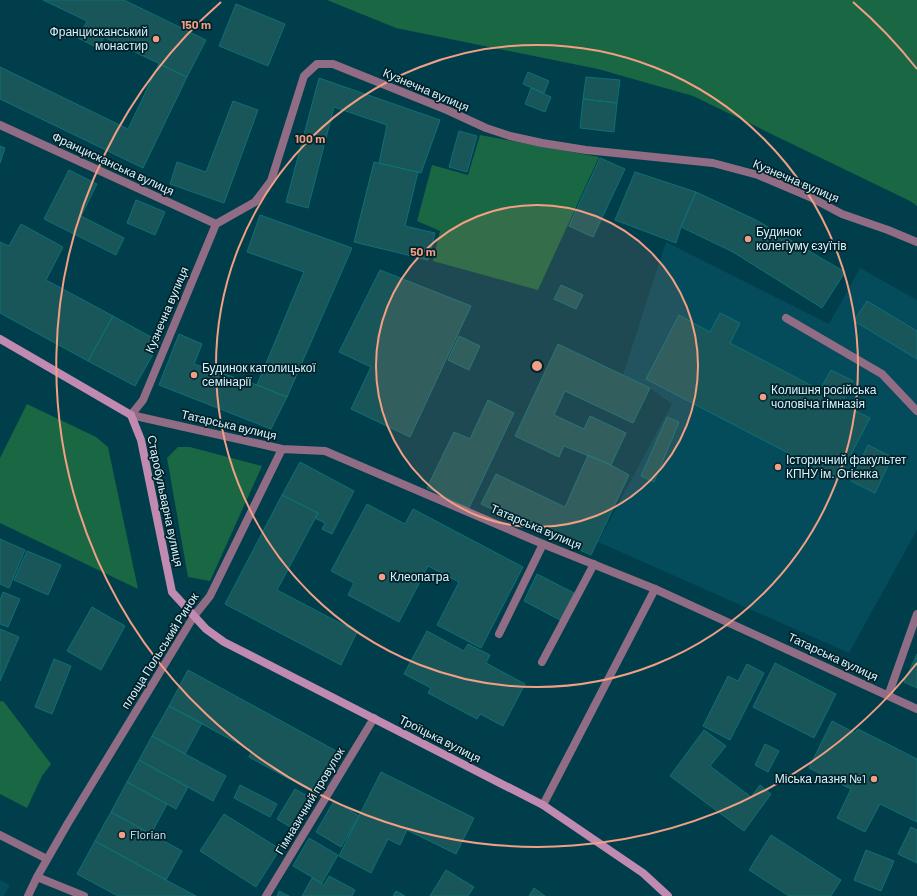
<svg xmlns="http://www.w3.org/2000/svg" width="917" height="896" font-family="Barlow,sans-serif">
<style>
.built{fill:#044b5b}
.green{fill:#1a6743}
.building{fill:#185659;stroke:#0e7175}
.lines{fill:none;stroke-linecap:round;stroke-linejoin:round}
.lane{stroke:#906d84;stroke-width:8}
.street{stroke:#906d84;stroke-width:8}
.secondary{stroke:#c18ab0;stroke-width:8}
.ring{fill:none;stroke:#f39f84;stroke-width:2}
.poi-dot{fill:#f39f84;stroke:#01222b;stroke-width:1.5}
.labels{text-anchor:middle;stroke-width:3.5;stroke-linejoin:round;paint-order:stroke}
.poi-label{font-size:12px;fill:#d8f3fb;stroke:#01222b;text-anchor:start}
.street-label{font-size:12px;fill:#d8f3fb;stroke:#01222b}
.centre{fill:#f39f84;stroke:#01222b;stroke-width:2}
.ring-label{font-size:12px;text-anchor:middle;font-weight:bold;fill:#f39f84;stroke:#01222b;stroke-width:3.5;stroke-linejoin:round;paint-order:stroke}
</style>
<rect width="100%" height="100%" fill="#003e4c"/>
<path class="built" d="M666,242L829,324L860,268L917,300V530L849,653L598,542L672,404L650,388L623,375Z
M0,880L10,885L4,896H0Z"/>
<path class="green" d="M327,0H917V206L910,201L693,96L598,69L396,28Z
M480,135L599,157L538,290L433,261L440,231L417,221L432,165L468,175Z
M27,404L96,437L108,447L138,589L0,523V458Z
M178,447H190L262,466L210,581L188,577L167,458Z
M0,701L4,702L51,764L42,776L27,808L0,794Z"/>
<path class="building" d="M43,0H124L206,40L187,77L104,37L98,48L78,38L87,21Z
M236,4L285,24L268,66L219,46Z
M159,64L187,77L143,168L0,99V67L128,129Z
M528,72L549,81L544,93L523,84Z
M586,77L620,80L617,103L583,99Z
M319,78L440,120L421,173L379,163L387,125L334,107L308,208L286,202Z
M531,88L551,97L545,112L525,104Z
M583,99L617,103L614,132L580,128Z
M233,101L258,110L224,203L170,184L177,162L206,172Z
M459,131L477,136L467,172L449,167Z
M0,146L5,148L0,163Z
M600,158L625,169L593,237L569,226Z
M374,162L418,172L405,226L435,233L428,260L354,242Z
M69,170L97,184L81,216L124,238L116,255L44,219Z
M635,172L696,192L681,227L676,243L615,220Z
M696,192L756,220L845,272L822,308L733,252L681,227Z
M136,200L165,212L155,235L127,223Z
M260,215L352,248L287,397L257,385L304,272L247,252Z
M21,224L63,247L46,280L113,316L88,361L0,313V242L9,246Z
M380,270L471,306L410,437L351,409L371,367L339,352Z
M561,285L583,295L576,309L554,299Z
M867,301L917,331V359L854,321Z
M720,313L740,323L730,343L820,390L831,370L853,381L841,404L870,418L838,479L646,379L679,315L710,332Z
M113,316L160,342L135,386L88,361Z
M179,334L202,344L194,364L257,385L287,397L271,429L159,385Z
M459,336L480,346L469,370L448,360Z
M558,344L650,388L633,423L565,391L554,415L584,429L590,416L626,433L611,465L564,446L559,457L515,436Z
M488,400L514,413L469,508L427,488L454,432L470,439Z
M667,417L679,422L654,482L641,476Z
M868,445L892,457L875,493L851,481Z
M588,455L611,465L629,475L591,555L481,504L496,474L565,507Z
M300,462L354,491L332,534L322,529L325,523L315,518L318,513L282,495Z
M282,495L318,513L277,590L357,632L341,665L225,604Z
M367,504L405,524L413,509L523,567L481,648L437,625L459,582L428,566L399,622L348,595L354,583L331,571Z
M0,539L25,550L9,588L0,584Z
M27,551L61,565L48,595L14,580Z
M537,574L574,593L560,620L524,601Z
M3,592L20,599L8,627L0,624V600Z
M92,607L125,626L101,670L67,651Z
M0,629L19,637L0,681Z
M427,631L464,651L468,644L490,655L486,663L525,684L503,726L480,714L477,719L428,693L431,688L404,674Z
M917,654V688L904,682Z
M54,659L71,666L52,714L35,707Z
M775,663L836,694L814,738L753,707Z
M747,664L764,673L730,740L703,726L728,676L738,681Z
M188,670L340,753L317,794L249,757L252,751L169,706Z
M169,706L202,723L185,754L152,736Z
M832,721L855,733L858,729L917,759V822L880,804L865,832L837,818L851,789L809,768Z
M704,730L726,746L710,766L751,797L760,785L771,794L744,831L670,776Z
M152,736L226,776L213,801L139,760Z
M765,744L779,751L768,772L755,765Z
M139,760L188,787L176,809L127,782Z
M381,772L474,818L456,854L407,830L400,845L388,839L371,873L339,856Z
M127,782L167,804L151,834L111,812Z
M240,785L277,804L270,817L234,798Z
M295,789L314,800L295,830L277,819Z
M334,801L359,816L341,847L316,832Z
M111,812L182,851L166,880L95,841Z
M224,814L280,849L256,887L200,851Z
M911,827L917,830V863L898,854Z
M771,835L841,880L831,896H789L749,870Z
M309,838L338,855L322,883L293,866Z
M95,841L166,880L196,896H118L77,874Z
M866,850L894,861L881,891L854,880Z
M446,870L474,887L468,896H430Z
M329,876L355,890L352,896H302L312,878L324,885Z
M534,888L545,896H529Z
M279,891L289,896H277Z
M396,891L405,896H393Z"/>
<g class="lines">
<path class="lane" d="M786,318L882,374L917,411
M499,634L543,544
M542,662L594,564
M543,805L655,589"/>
<path class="street" d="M0,125L216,224
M917,242L888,230L842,214L810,197L758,175L713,163L586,150L542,143L510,136L486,128L447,110L333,64H317L304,76L271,181L255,202L216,224L143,400L131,415L282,449L325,451L543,544L655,589L917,709
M888,696L917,614
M0,835L47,859
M37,877L84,896
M28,896L37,877L68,823L194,616L210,596L282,449
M266,896L374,718"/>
<path class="secondary" d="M0,339L131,415L141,440L172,592L206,629L224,642L543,805L643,873L668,896"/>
</g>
<circle cx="537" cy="366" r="161" fill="#f39f84" fill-opacity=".12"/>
<g class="ring">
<circle cx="537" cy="366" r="161"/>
<circle cx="537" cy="366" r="321"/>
<path d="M917 663A482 482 0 1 1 221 2M853 2A482 482 0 0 1 917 69"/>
</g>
<g class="poi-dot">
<circle cx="156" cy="39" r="4"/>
<circle cx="748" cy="239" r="4"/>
<circle cx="194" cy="375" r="4"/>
<circle cx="763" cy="397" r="4"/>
<circle cx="778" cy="467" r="4"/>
<circle cx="382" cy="577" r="4"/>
<circle cx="874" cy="779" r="4"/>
<circle cx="122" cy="835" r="4"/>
</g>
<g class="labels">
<g class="poi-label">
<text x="148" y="36" text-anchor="end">Францисканський<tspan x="148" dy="14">монастир</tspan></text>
<text x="756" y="236">Будинок<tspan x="756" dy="14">колегіуму єзуїтів</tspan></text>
<text x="202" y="372">Будинок католицької<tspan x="202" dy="14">семінарії</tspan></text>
<text x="771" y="394">Колишня російська<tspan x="771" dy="14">чоловіча гімназія</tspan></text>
<text x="786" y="464">Історичний факультет<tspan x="786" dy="14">КПНУ ім. Огієнка</tspan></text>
<text x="390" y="581">Клеопатра</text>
<text x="866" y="783" text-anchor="end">Міська лазня №1</text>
<text x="130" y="839">Florian</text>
</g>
<g class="street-label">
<text transform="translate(426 90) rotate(23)" y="4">Кузнечна вулиця</text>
<text transform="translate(113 164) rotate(25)" y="4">Францисканська вулиця</text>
<text transform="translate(796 181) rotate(23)" y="4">Кузнечна вулиця</text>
<text transform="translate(167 310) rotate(-67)" y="4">Кузнечна вулиця</text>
<text transform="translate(229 425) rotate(13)" y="4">Татарська вулиця</text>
<text transform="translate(165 501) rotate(78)" y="4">Старобульварна вулиця</text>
<text transform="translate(536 527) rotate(23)" y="4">Татарська вулиця</text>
<text transform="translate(160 651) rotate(-58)" y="4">площа Польський Ринок</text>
<text transform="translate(833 657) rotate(25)" y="4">Татарська вулиця</text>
<text transform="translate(440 739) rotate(27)" y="4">Троїцька вулиця</text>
<text transform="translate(310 801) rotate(-59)" y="4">Гімназичний провулок</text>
</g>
</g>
<circle cx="537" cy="366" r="6" class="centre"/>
<g class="ring-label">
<text x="196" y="29">150 m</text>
<text x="310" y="143">100 m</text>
<text x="423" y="256">50 m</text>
</g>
</svg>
